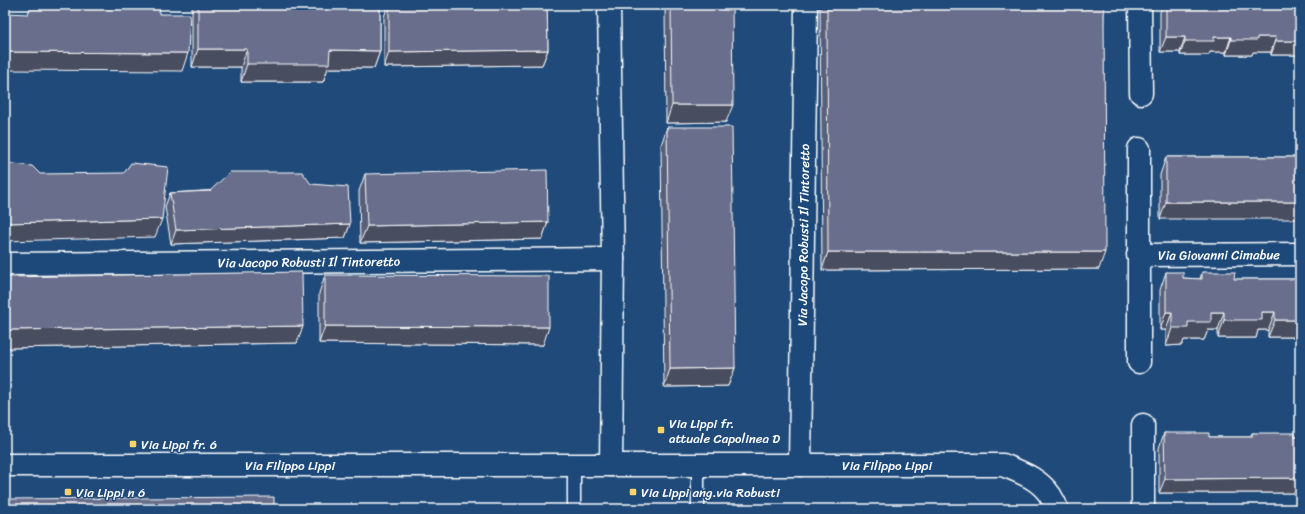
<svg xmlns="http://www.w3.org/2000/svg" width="1305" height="514" font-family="Sriracha,sans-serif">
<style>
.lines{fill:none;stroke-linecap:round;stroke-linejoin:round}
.service-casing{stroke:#fff;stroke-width:15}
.minor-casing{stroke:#fff;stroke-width:25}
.service{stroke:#1f4a7a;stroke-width:12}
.minor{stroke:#1f4a7a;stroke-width:22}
.wall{fill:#595f78;stroke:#fff}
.shaded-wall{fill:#484d61;stroke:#fff}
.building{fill:#676e8b;stroke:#fff}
.poi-dot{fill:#ffd166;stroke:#1f4a7a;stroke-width:1.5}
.labels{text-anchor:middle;stroke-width:3;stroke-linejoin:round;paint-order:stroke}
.street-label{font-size:13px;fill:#fff;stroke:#1f4a7a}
.poi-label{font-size:13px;fill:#fff;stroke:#1f4a7a;text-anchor:start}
</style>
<rect width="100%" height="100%" fill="#1f4a7a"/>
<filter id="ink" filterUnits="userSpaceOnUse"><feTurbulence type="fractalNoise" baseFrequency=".025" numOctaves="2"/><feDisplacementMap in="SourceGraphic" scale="8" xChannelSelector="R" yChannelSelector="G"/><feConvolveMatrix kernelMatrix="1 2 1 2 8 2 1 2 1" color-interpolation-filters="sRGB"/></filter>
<g filter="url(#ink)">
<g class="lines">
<g class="service-casing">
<path id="service" d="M574,465V509
M698,509V465"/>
</g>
<g class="minor-casing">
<g id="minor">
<path d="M609,5L613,259L611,465"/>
<path d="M1140,5L1141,93"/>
<path d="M1139,149V362"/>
<path id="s1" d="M1138,255L1300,254"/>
<path id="s2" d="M5,264L613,259"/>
<path d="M1143,425V509"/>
<path id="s3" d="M5,465H1003C1022,473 1038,478 1050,495C1053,500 1055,503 1057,509"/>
<path id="s4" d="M800,465L806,5"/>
</g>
</g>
<use href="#service" class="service"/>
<use href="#minor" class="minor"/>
</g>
<path class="wall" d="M193,5H380V51L374,68H328L323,82H241V67H192V9Z
M388,5H547L548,50L542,65L384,67V17Z
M665,5H732L726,122L666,123Z
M820,5H1104L1099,269L822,270Z
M1163,5H1300L1298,52L1297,55H1271V52H1253L1252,55H1226V52H1210L1209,55H1180V52H1160V12Z
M667,127L735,368L728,386L664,387L661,145Z
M1166,157H1300L1160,219V175Z
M365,174L548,222L542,239L360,243L359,191Z
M311,184L350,224L345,238L171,244L165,207L170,193Z
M1166,272L1183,278L1200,279L1202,272L1234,279H1300V337H1268V330H1258L1256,338H1218V330H1208L1204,340H1184L1182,345L1166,346V330H1160V290Z
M325,275L543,345L319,343V293Z
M6,277L303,326L297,343L5,348V279Z
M1164,433L1209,437H1250L1252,433L1300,437V493H1159V448Z"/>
<path class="shaded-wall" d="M1166,37H1185L1180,52H1160Z
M1214,37H1231L1226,52H1210L1209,55H1180L1185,41Z
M1257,37H1276L1271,52H1253L1252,55H1226L1231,40Z
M1276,41H1300V52H1298L1297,55H1271Z
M198,49H247L241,67H192Z
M330,50L380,51L374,68H328L323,82H241L247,64Z
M548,50L542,65L384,67L389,52Z
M5,52L188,53L182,71L5,70Z
M672,105H733L726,122L666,123Z
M1166,202H1300V219H1160Z
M162,219L155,237L5,241V223Z
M548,222L542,239L360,243L367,226Z
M350,224L345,238L171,244L176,230Z
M828,252H1105L1099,269L822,270Z
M1166,312H1172L1166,330H1160Z
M1211,312H1224L1218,330H1208L1204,340H1184L1182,345L1166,346L1172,328L1188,322Z
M1262,312H1275L1268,330H1258L1256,338H1218L1224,320Z
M1275,320H1300V337H1268Z
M303,326L297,343L5,348V335L7,330Z
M325,326L549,327L543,345L319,343Z
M735,368L728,386L664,387L670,369Z
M1300,478V493H1159L1165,479Z"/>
<path class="building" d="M31,5H160L159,14H190L188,53L5,52V13L28,14Z
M198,5H380V51L330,50L329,64H247V49H198Z
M389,5H547L548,50L389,52Z
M671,5H732L733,105H672Z
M827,5H1104L1105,252H828Z
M1166,5H1300V41H1276V37H1257V40H1231V37H1214V41H1185V37H1166Z
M667,127H732L735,368L670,369Z
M1166,157H1300V202H1166Z
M5,163L32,166L40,174L124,173L131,163L168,167L162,219L5,223Z
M547,170L548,222L367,226L365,174Z
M230,172H302L311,184L348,187L350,224L176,230L170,193L210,191Z
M302,272L303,326L7,330L6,277Z
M1166,272H1183V278L1202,279V272H1235L1234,279H1300V320H1275V312H1262V320H1224V312H1211V322H1188V328H1172V312H1166Z
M325,275L549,276V327L325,326Z
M1164,433H1209V437H1252V433H1295V437H1300V478L1165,479Z
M274,497V509H5V499Z"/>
</g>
<g class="poi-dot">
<rect x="657" y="426" width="8" height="8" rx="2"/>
<rect x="129" y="440" width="8" height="8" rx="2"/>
<rect x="64" y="488" width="8" height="8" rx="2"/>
<rect x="629" y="488" width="8" height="8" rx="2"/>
</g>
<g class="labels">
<g class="street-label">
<text dy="5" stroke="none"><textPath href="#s4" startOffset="230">Via Jacopo Robusti Il Tintoretto</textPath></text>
<text dy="5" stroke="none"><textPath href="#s1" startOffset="81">Via Giovanni Cimabue</textPath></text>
<text dy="5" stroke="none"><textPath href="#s2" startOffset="304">Via Jacopo Robusti Il Tintoretto</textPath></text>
<text dy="5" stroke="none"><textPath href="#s3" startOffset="285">Via Filippo Lippi</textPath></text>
<text dy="5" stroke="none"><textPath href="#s3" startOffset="882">Via Filippo Lippi</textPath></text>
</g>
<g class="poi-label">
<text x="669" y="428">Via Lippi fr.<tspan x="669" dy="15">attuale Capolinea D</tspan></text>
<text x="141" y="449">Via Lippi fr. 6</text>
<text x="76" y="497">Via Lippi n 6</text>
<text x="641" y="497">Via Lippi ang.via Robusti</text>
</g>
</g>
<rect width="1305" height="514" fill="none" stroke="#1f4a7a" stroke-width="20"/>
<rect x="10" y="10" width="1285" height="494" fill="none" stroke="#fff" stroke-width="1.5" filter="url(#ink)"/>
</svg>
